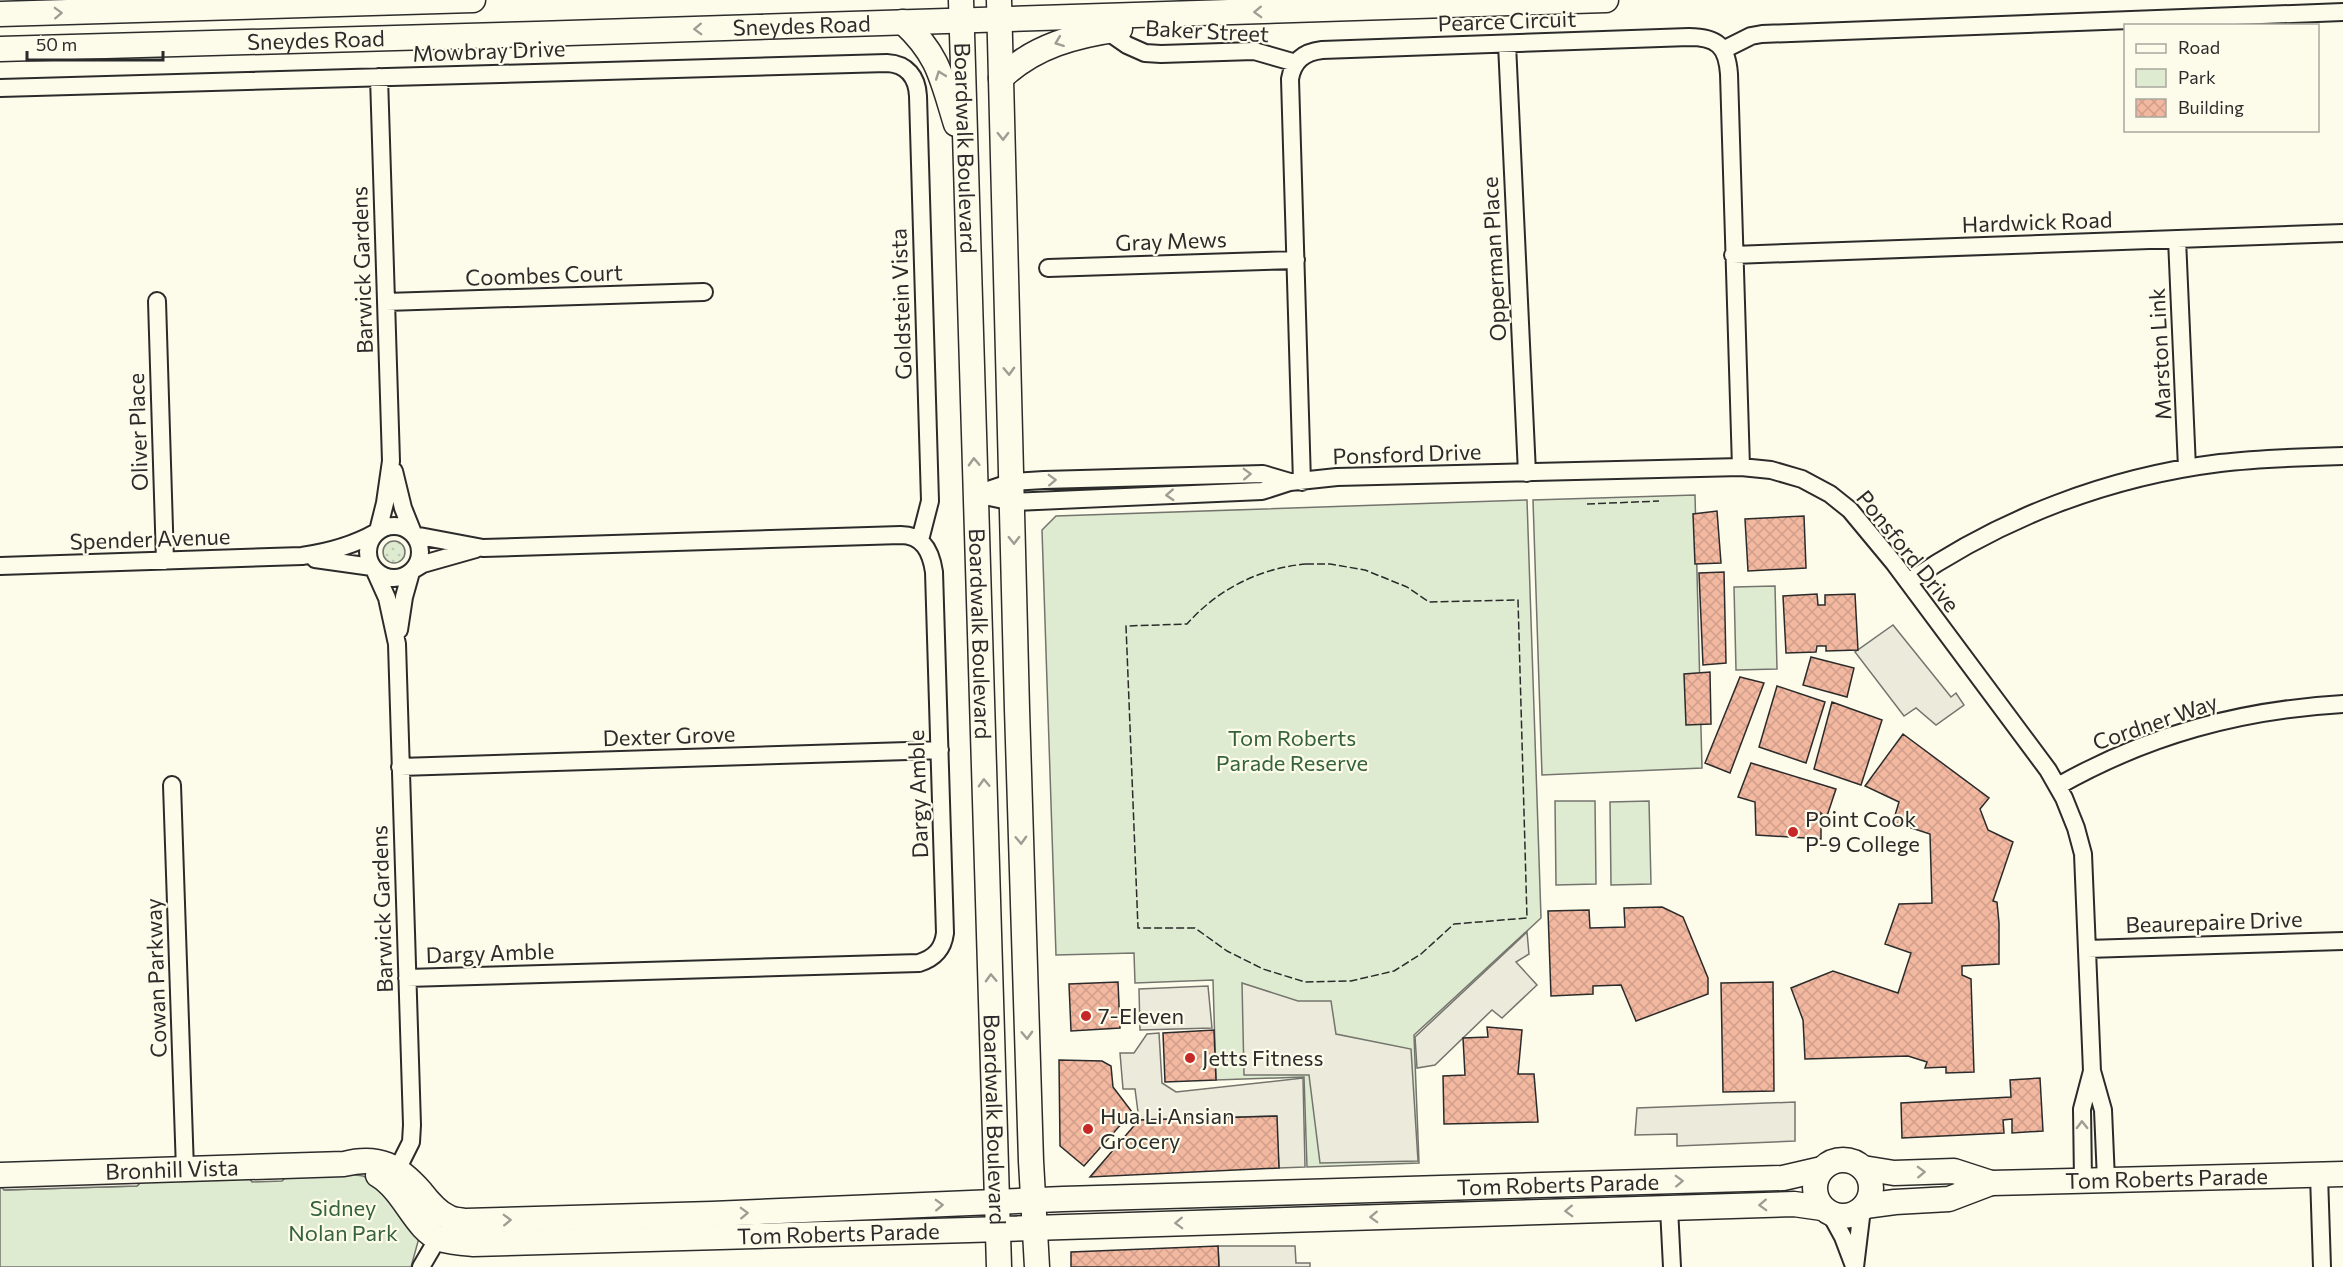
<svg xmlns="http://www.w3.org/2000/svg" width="2343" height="1267" font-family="Commissioner,sans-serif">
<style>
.grass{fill:url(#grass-dots);stroke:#74746e;stroke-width:1.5}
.park{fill:#deebd1;stroke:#74746e;stroke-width:1.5}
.parking{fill:#eceadb;stroke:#74746e;stroke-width:1.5}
.building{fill:url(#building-cross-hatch);stroke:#2b2b2b;stroke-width:1.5}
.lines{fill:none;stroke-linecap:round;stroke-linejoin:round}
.street-casing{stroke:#2b2b2b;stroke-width:20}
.secondary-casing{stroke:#2b2b2b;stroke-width:27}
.street{stroke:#fdfbea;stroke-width:16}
.secondary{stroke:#fdfbea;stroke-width:24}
.fence{stroke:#2b2b2b;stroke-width:1.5;stroke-dasharray:8 3;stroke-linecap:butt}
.oneway{stroke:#9e9d94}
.poi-dot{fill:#c62828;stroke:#fdfbea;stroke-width:2}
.labels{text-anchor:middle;stroke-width:4.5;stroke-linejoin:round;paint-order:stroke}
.street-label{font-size:22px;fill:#2b2b2b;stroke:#fdfbea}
.park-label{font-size:22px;fill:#34623c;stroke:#fdfbea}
.poi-label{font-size:22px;fill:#2b2b2b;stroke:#fdfbea;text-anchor:start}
</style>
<defs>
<pattern id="grass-dots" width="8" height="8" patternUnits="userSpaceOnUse" patternTransform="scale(1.5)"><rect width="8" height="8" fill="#deebd1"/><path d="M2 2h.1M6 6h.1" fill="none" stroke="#bfcab4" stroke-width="1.8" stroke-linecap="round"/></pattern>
<pattern id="building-cross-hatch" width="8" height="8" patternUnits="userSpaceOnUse" patternTransform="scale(1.5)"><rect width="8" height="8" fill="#f2b8a0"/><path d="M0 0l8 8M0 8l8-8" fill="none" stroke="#d09e8a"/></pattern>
</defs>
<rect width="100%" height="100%" fill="#fdfbea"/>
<path class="grass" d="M383 552a11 11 0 1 1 22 0a11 11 0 1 1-22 0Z"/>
<path class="park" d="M1695,495L1702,768L1542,775L1533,500Z
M1527,500L1541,918L1414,1035L1419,1163L1307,1167L1304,1077L1216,1080L1213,980L1135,983L1134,953L1056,955L1042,530L1056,516Z
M1775,586L1777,669L1736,670L1734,587Z
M1555,801H1595L1596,884L1556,885Z
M1649,801L1651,884L1611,885L1610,802Z
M335,1172L363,1176L378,1183L419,1238L411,1267H0V1185L5,1190L137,1186L144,1179L247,1175L252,1182L282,1181L289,1174Z"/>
<path class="parking" d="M1893,625L1951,697L1956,693L1964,705L1936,725L1916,708L1904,716L1855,652Z
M1527,932L1529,954L1516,962L1537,985L1502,1018L1492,1010L1435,1065L1417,1068L1415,1037Z
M1242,983L1298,1001H1331L1336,1034L1411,1049L1418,1161L1320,1163L1309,1075H1244Z
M1208,986L1212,1028L1140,1030L1139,989Z
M1159,1033L1162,1083L1176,1092L1303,1078L1305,1167L1279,1168L1276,1116L1139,1120L1135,1089H1123L1120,1053H1134L1147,1034Z
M1795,1102V1141L1677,1146V1134L1635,1135L1637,1108Z
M144,1179L137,1186L4,1190L0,1185Z
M1218,1246H1295L1296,1263H1310V1267H1219Z"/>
<path class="building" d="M1717,511L1721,563L1695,564L1693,514Z
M1804,516L1806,568L1748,571L1745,519Z
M1724,572L1726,663L1703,665L1699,573Z
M1817,594L1818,605H1825V595L1855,594L1858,650L1826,651V646H1817L1816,652L1786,653L1783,596Z
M1811,657L1854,668L1847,697L1803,685Z
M1710,672L1711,724L1686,725L1684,674Z
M1740,677L1764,683L1730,773L1705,763Z
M1777,686L1825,702L1806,763L1759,747Z
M1832,702L1882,720L1861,785L1814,769Z
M1903,734L1989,798L1980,809L1988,830L2013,842L1993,901L1997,902L1999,923V964L1962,966V975L1971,979L1974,1072L1946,1073V1067L1925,1068L1927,1062L1908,1056L1805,1059L1803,1020L1791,988L1833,971L1898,993L1911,953L1885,944L1899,904L1932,903L1930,834L1893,822L1899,802L1865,786Z
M1751,763L1836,789L1826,819L1821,813V839L1756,835L1755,802L1738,797Z
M1662,907L1683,917L1708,978V994L1636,1021L1621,985L1593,986V994L1551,996L1548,911L1589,910L1590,928L1625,927L1624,908Z
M1118,982L1120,1028L1071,1031L1069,984Z
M1773,982L1774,1091L1723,1092L1721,983Z
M1487,1027L1522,1030L1518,1074H1534L1538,1122L1444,1124L1443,1076L1465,1075L1463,1038L1488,1037Z
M1214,1030L1216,1080L1165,1082L1163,1033Z
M1059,1060L1102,1061L1111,1066L1113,1087L1132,1112L1084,1166L1060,1146Z
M2040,1078L2043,1131L2012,1133V1119L2003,1120L2004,1133L1902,1138L1901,1103L2011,1097L2010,1080Z
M1277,1116L1279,1168L1090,1177L1139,1120Z
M1218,1246L1219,1267H1071V1252Z"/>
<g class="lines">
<g class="street-casing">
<path id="street" d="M1104,29L1127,45L1145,53L1161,54L1254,51L1296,63
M1507,44L1527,473
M1723,50L1751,36L1762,34L2343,12
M0,88L887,63C907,64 917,77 918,96L930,501L920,540
M2177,239L2187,468
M1733,255L2343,233
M1048,268L1296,260
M157,301L165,561
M386,302L704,292
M394,471L403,508L413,533
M1302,482L1290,79C1293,61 1304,52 1322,50L1689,37C1717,37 1727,46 1729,74L1741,467
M975,494L1013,502L1262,491L1290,482L1337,477L1741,467L1771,470L1802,479L1830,494L1850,510L1894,563L2048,770L2064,798L2076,828L2083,854L2092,1071L2103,1110L2106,1180
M976,494L1012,482L1044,480L1263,474L1290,482
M368 552a26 26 0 1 1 52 0a26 26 0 1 1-52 0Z
M378,531L385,503L391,461L379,77
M315,559L372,567
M0,566L302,556C329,552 352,546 375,533
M374,569L387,598L397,644L412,1125L411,1142L397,1170
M413,570L423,564L476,549
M1908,582C2001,518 2108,477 2220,463C2261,458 2302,457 2343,456
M399,630L404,597L411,572
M400,767L940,750
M172,785L185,1170
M2058,786C2148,735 2240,710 2343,704
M2087,949L2343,941
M407,978L919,963C935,958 943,949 945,933L934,572C931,552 923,535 901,535L483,548L414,535
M2319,1175L2322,1267
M2083,1180L2082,1109L2092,1071
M1669,1208L1672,1267
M1831,1215L1843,1237L1854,1266
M421,1267L438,1238
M1855,1267L1862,1209"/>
</g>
<g class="secondary-casing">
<g id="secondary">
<path id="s1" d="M961,0L999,1267"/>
<path d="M999,0L1017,709L1031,1161L1037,1267"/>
<path d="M0,14L473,0"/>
<path d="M903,22C939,55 942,79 956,124"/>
<path id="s2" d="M0,49L537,34L1606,0"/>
<path d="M1001,78C1034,46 1076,35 1120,29"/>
<circle cx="1843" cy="1188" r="28"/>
<path id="s3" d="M1863,1168L1894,1173L1954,1171L1991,1183L2343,1174"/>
<path id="s4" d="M0,1175L344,1164C379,1155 398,1166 421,1192C428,1201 437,1212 448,1217C453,1220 460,1220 466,1221L712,1214L1063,1199L1783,1178L1822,1169"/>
<path id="s5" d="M378,1175C405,1191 415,1230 440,1239C450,1242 462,1243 473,1244L969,1230L1794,1204L1822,1208"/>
<path d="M1865,1206L1895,1202L1949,1199L1991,1183"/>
</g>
</g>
<use href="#street" class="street"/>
<use href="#secondary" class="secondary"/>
<path class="fence" d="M1587,504L1659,501
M1306,564H1330L1365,570L1407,587L1429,602L1518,600L1527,918L1454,924L1421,954L1394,971L1351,981L1305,982L1263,969L1227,951L1195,928H1138L1126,626L1187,624C1218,589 1260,568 1306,564Z"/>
</g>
<defs><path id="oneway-chevron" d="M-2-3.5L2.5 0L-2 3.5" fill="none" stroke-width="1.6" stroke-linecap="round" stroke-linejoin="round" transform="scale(1.5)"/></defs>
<g class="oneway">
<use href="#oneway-chevron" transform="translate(1258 12) rotate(178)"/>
<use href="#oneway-chevron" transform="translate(58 13) rotate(-2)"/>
<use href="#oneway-chevron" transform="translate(698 29) rotate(178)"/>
<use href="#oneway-chevron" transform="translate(1059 42) rotate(159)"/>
<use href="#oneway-chevron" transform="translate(940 75) rotate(-110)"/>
<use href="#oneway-chevron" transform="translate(1003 136) rotate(89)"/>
<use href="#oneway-chevron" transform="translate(1009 371) rotate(88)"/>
<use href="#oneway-chevron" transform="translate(974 462) rotate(-92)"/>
<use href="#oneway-chevron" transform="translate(1247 474) rotate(-2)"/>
<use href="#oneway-chevron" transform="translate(1052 480) rotate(-2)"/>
<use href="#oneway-chevron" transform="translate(1170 495) rotate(177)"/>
<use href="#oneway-chevron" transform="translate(1014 540) rotate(89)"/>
<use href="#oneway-chevron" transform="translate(984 783) rotate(-92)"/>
<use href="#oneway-chevron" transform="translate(1021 840) rotate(88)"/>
<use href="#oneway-chevron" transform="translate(991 978) rotate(-92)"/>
<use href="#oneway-chevron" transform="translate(1027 1035) rotate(88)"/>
<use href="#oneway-chevron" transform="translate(2082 1125) rotate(-91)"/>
<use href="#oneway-chevron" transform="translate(1921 1172) rotate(-2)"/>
<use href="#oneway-chevron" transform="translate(1679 1181) rotate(-2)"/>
<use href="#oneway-chevron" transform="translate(939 1205) rotate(-2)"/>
<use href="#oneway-chevron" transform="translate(1763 1205) rotate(178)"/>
<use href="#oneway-chevron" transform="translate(1569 1211) rotate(178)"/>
<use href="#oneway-chevron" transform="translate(744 1213) rotate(-2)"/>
<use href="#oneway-chevron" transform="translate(1374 1217) rotate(178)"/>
<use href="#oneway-chevron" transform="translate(507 1220) rotate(-2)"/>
<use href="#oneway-chevron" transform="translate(1179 1223) rotate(178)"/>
</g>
<g class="poi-dot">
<circle cx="1793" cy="832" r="6"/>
<circle cx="1086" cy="1016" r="6"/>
<circle cx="1190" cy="1058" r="6"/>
<circle cx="1088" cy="1129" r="6"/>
</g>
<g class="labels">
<g class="street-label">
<text transform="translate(1507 21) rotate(-2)" y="8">Pearce Circuit</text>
<text dy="8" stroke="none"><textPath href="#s2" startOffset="802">Sneydes Road</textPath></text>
<text transform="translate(1207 31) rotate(3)" y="8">Baker Street</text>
<text dy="8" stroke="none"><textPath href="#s2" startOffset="316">Sneydes Road</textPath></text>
<text transform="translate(489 51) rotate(-2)" y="8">Mowbray Drive</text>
<text dy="8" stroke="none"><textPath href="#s1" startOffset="148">Boardwalk Boulevard</textPath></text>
<text transform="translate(2037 222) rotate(-2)" y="8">Hardwick Road</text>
<text transform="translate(1171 241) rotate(-2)" y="8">Gray Mews</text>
<text transform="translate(1494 259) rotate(-93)" y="8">Opperman Place</text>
<text transform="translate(362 270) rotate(-92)" y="8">Barwick Gardens</text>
<text transform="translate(544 275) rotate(-2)" y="8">Coombes Court</text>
<text transform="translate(901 304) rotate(-92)" y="8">Goldstein Vista</text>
<text transform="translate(2160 354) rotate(-93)" y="8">Marston Link</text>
<text transform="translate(138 432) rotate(-92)" y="8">Oliver Place</text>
<text transform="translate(1407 454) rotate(-2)" y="8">Ponsford Drive</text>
<text transform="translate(150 539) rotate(-2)" y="8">Spender Avenue</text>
<text transform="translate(1908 551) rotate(51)" y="8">Ponsford Drive</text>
<text dy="8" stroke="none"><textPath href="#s1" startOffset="634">Boardwalk Boulevard</textPath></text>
<text transform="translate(2155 722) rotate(-19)" y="8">Cordner Way</text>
<text transform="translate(669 736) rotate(-2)" y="8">Dexter Grove</text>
<text transform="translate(918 794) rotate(-92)" y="8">Dargy Amble</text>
<text transform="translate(382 909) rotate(-92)" y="8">Barwick Gardens</text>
<text transform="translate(2214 922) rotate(-2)" y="8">Beaurepaire Drive</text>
<text transform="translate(490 953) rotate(-2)" y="8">Dargy Amble</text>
<text transform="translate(156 978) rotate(-92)" y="8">Cowan Parkway</text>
<text dy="8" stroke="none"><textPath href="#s1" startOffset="1120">Boardwalk Boulevard</textPath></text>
<text dy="8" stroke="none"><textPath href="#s4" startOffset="172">Bronhill Vista</textPath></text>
<text dy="8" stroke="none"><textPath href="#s3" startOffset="306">Tom Roberts Parade</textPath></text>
<text dy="8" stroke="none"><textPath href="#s4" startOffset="1580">Tom Roberts Parade</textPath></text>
<text dy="8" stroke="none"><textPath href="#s5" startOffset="489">Tom Roberts Parade</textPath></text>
</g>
<g class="park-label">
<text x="1292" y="746">Tom Roberts<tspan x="1292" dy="25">Parade Reserve</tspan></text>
<text x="343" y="1216">Sidney<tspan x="343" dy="25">Nolan Park</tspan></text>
</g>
<g class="poi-label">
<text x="1805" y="827">Point Cook<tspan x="1805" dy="25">P-9 College</tspan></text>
<text x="1098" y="1024">7-Eleven</text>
<text x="1202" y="1066">Jetts Fitness</text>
<text x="1100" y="1124">Hua Li Ansian<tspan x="1100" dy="25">Grocery</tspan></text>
</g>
</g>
<rect x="2124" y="24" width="195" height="108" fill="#fdfbea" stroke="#a9a89e" stroke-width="1.5"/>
<rect x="2136" y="44" width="30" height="9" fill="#fdfbea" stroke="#a9a89e" stroke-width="1.5"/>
<text x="2178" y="54" font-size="18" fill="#2b2b2b">Road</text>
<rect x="2136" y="69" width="30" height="18" fill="#deebd1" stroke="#a9a89e" stroke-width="1.5"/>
<text x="2178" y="84" font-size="18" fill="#2b2b2b">Park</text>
<rect x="2136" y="99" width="30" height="18" fill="url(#building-cross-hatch)" stroke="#a9a89e" stroke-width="1.5"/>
<text x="2178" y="114" font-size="18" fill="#2b2b2b">Building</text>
<path d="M27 51v9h136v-9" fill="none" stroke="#2b2b2b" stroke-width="3"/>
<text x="36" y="51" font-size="18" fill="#2b2b2b" stroke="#fdfbea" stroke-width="4.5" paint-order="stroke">50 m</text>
</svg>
